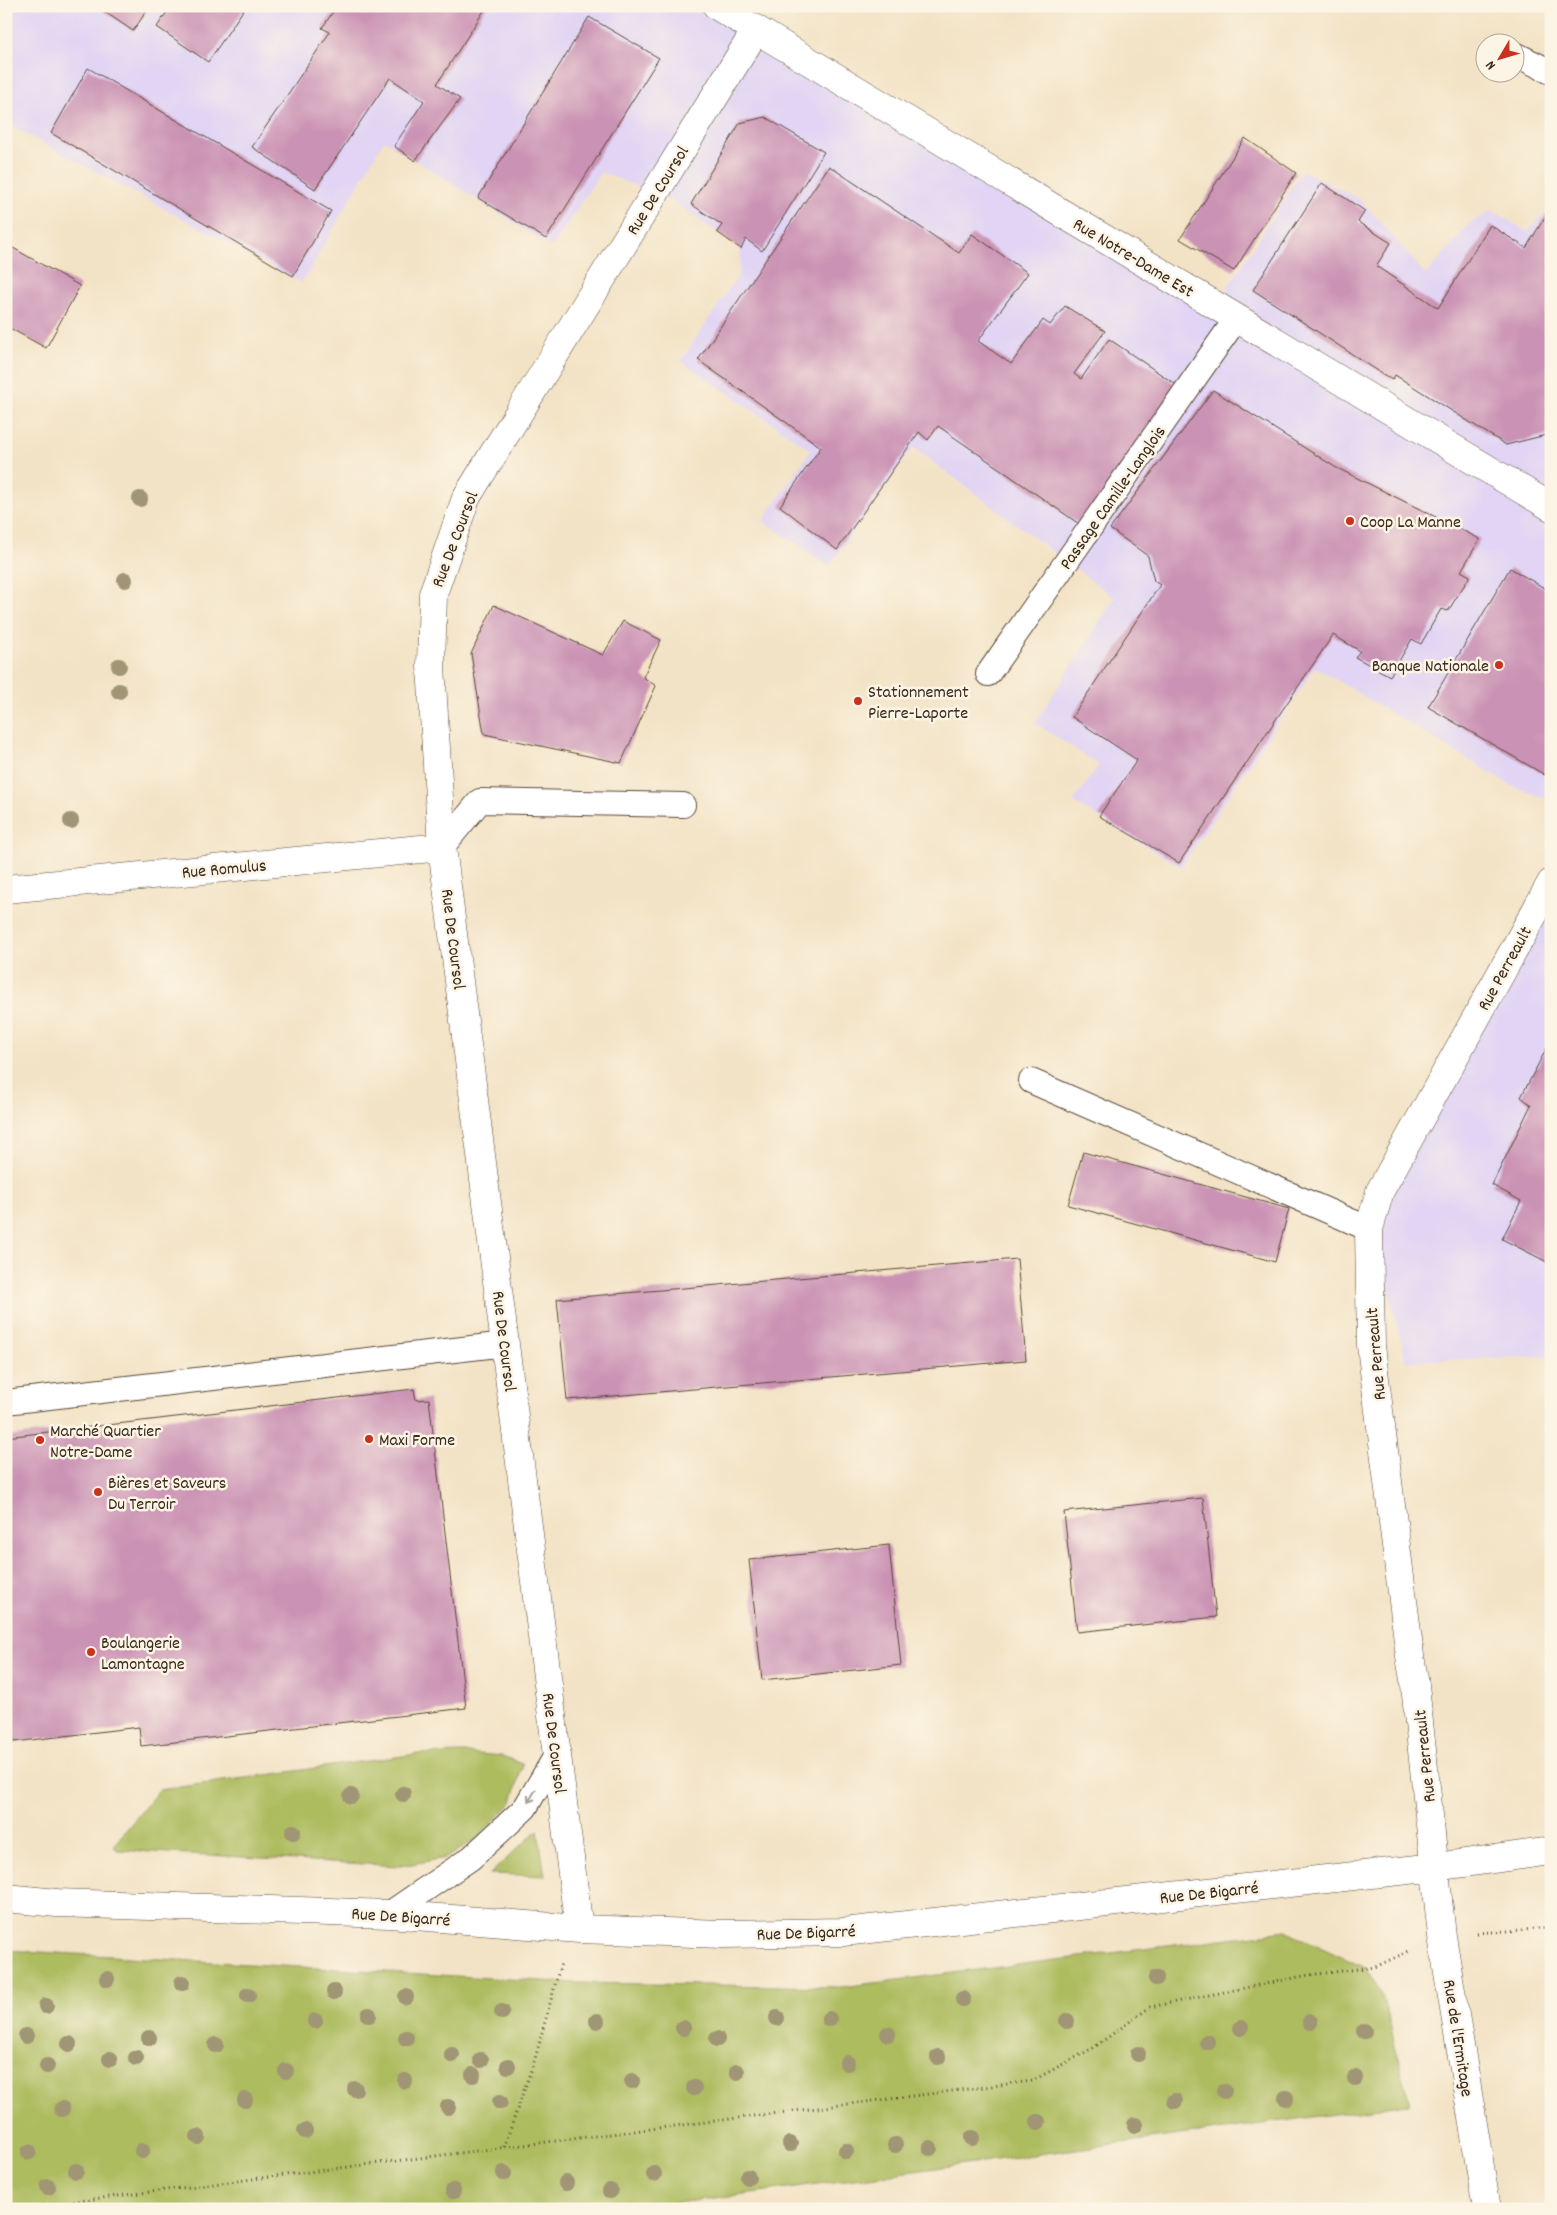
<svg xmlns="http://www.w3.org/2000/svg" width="1557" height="2215" font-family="Dekko,sans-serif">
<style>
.built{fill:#e1d4f4}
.green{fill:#adbc5e;stroke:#74733e}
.building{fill:#ca92b4}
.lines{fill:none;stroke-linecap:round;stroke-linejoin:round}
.service-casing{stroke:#574637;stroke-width:26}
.minor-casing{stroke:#574637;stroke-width:29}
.tertiary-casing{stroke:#574637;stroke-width:29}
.path{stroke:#574637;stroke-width:3;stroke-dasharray:1 4;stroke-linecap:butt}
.service{stroke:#fff;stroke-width:24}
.minor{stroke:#fff;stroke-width:28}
.tertiary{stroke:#fff;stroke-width:28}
.tree{fill:#a09574}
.oneway{stroke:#a79f9a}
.poi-dot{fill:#c8321e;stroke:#fcf5e5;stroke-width:2}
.labels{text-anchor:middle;stroke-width:5;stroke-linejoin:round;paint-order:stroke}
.street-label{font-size:18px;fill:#3b2a1e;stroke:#fcf5e5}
.poi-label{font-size:18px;fill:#3b2a1e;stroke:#fcf5e5;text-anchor:start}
</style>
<rect width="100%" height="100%" fill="#fcf5e5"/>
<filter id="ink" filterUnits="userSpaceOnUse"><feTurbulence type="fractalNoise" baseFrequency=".02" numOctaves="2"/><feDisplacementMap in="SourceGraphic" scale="10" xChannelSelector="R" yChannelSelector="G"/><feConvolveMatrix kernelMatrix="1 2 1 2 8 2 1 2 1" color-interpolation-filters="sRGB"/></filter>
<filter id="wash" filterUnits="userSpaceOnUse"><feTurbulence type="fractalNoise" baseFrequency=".0096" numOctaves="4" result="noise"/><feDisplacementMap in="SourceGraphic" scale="20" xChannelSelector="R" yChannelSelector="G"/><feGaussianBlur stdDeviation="1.12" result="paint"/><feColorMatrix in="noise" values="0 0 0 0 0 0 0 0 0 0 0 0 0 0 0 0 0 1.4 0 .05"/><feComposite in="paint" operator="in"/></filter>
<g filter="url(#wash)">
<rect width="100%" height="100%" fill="#f3e3c6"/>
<path class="built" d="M6,6H717L1216,306L1303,170L1361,200L1426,275L1469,224L1492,210L1527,232L1551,206V800L1512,786L1315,667L1181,867L1073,802L1099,765L1035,723L1115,598L913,447L829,566L763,521L811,450L681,361L739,274L741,249L674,202L601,172L552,247L384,140L302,283L6,123Z
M1551,883V1356L1406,1361L1371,1218Z"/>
<path class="green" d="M466,1753L502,1756L523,1764L512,1802L478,1838L446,1858L400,1866L118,1850L113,1846L159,1790L417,1754Z
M538,1830L545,1876L490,1874Z
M1286,1931L1365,1968L1384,1999L1409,2104L633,2209H6V1950L576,1983L842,1987Z"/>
<g id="blocks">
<path class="building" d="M96,6H150L133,31Z
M171,6H246L208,62L157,27Z
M337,6H487L437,84L460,99L415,161L394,146L424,101L390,78L315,189L252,147L330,32L322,28Z
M589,17L659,58L546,239L478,198Z
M88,68L331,211L293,276L51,133Z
M765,117L824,152L762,251L746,239L741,249L717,232L722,225L691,204L740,123Z
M1245,138L1296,173L1234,271L1180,239Z
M829,166L959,253L972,234L1028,273L978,341L1011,364L1043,320L1050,325L1065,306L1105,331L1074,374L1081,379L1109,339L1178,386L1082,526L938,426L928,440L919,432L837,550L780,506L821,447L698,360Z
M1322,183L1365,211L1358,222L1391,243L1376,266L1438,308L1490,225L1526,248L1551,207V437L1546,435L1506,445L1395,375L1392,380L1253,290Z
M6,244L80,286L46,348L6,326Z
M1213,390L1335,467L1480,539L1461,571L1470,576L1448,611L1441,609L1421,644L1412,639L1390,676L1355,657L1360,651L1333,635L1179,863L1099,816L1137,760L1072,717L1160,585L1154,581L1148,556L1110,529Z
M1510,568L1551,592V766L1545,775L1428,707Z
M494,605L603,655L623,621L661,640L643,677L656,686L621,763L484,734L471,654Z
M1551,1040V1264L1502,1239L1521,1201L1492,1185L1531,1105L1521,1097Z
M1083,1152L1289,1209L1275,1262L1068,1205Z
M1017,1259L1026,1360L567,1400L557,1299Z
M414,1389L416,1400L429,1399L466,1708L141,1746L139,1727L6,1743V1437Z
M1203,1498L1216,1617L1077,1632L1064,1512Z
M889,1545L901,1665L762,1680L749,1560Z"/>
</g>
</g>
<g filter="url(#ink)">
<use href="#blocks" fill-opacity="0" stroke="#574637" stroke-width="1"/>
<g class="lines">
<g class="service-casing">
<path id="service" d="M1515,54L1551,72
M988,674L1236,319
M442,847L480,801L683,805
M1031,1081L1369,1229
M6,1402L506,1344
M389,1914L471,1858L525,1808L557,1754"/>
</g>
<g class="minor-casing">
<path id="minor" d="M6,889L442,847
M6,1898L57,1903L389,1914L579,1929L723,1934L843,1932L1436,1867L1551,1851
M579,1929L442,847L431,666L433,594L466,498L756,30
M1487,2209L1442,1936L1415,1685L1410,1656L1375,1379L1371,1346L1369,1229L1380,1191L1551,883"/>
</g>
<g class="tertiary-casing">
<path id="tertiary" d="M717,6L1551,507"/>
</g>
<path class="path" d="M1477,1933L1551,1928
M504,2147L535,2059L561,1963
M14,2209L1032,2081L1093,2048L1150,2007L1309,1975L1375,1967L1409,1951"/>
<use href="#service" class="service"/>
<use href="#minor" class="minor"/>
<use href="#tertiary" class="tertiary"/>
</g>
<g class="tree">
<circle cx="140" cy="499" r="8"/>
<circle cx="125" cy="580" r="8"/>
<circle cx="119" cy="666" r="8"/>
<circle cx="119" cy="691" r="8"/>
<circle cx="71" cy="821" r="8"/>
<circle cx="403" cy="1794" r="8"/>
<circle cx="351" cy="1796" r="8"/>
<circle cx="293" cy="1832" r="8"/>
<circle cx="1156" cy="1978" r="8"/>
<circle cx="107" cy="1979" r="8"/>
<circle cx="182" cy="1983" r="8"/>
<circle cx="334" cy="1992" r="8"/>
<circle cx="248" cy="1995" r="8"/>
<circle cx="406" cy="1997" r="8"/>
<circle cx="963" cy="1999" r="8"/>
<circle cx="46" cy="2006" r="8"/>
<circle cx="502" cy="2012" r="8"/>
<circle cx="369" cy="2015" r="8"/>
<circle cx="777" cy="2018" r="8"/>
<circle cx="829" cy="2019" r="8"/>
<circle cx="315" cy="2021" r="8"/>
<circle cx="597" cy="2021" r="8"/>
<circle cx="1067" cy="2021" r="8"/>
<circle cx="1310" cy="2022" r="8"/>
<circle cx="683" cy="2028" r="8"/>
<circle cx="1241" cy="2028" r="8"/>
<circle cx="1364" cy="2031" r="8"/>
<circle cx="888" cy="2034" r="8"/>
<circle cx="26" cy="2036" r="8"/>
<circle cx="149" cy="2038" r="8"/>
<circle cx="406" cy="2038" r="8"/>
<circle cx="717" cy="2039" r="8"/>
<circle cx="1207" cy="2042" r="8"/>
<circle cx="69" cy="2044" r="8"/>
<circle cx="216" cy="2045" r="8"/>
<circle cx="1138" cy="2054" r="8"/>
<circle cx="452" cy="2055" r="8"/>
<circle cx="938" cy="2057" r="8"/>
<circle cx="136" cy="2058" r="8"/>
<circle cx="110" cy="2059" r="8"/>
<circle cx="481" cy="2060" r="8"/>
<circle cx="847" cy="2063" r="8"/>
<circle cx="47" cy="2066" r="8"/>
<circle cx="508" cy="2066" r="8"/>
<circle cx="286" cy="2071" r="8"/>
<circle cx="737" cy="2072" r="8"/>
<circle cx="473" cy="2075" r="8"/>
<circle cx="1355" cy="2078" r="8"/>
<circle cx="405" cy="2081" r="8"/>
<circle cx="632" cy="2081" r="8"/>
<circle cx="694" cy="2088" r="8"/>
<circle cx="355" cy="2089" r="8"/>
<circle cx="1224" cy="2091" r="8"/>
<circle cx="1286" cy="2098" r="8"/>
<circle cx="245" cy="2100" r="8"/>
<circle cx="1175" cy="2101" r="8"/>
<circle cx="500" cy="2102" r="8"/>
<circle cx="448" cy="2107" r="8"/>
<circle cx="62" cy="2109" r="8"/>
<circle cx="1038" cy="2122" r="8"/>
<circle cx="1135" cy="2125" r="8"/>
<circle cx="305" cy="2131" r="8"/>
<circle cx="198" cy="2137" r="8"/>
<circle cx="972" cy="2138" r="8"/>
<circle cx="790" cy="2144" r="8"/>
<circle cx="895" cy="2145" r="8"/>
<circle cx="930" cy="2148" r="8"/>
<circle cx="142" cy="2151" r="8"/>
<circle cx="846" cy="2151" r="8"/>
<circle cx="29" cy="2152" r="8"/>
<circle cx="76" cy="2171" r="8"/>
<circle cx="504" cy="2173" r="8"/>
<circle cx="654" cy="2174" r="8"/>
<circle cx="748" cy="2177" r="8"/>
<circle cx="566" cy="2183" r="8"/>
<circle cx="48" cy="2187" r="8"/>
<circle cx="453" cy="2191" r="8"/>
<circle cx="610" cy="2191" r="8"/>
</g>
<defs><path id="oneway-shaft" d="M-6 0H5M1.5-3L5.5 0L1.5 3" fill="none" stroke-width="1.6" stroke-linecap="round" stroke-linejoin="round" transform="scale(1.25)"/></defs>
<use class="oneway" href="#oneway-shaft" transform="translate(532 1796) rotate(121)"/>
</g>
<g class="poi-dot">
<circle cx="1350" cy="521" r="5"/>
<circle cx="1499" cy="665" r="5"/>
<circle cx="858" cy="701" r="5"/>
<circle cx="369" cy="1439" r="5"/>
<circle cx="40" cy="1440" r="5"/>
<circle cx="98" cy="1492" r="5"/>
<circle cx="91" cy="1652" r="5"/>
</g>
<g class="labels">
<g class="street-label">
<text transform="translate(657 190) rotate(-58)" y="6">Rue De Coursol</text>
<text transform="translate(1134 257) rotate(31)" y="6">Rue Notre-Dame Est</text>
<text transform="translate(1112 497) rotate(-55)" y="6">Passage Camille-Langlois</text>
<text transform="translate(454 539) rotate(-69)" y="6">Rue De Coursol</text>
<text transform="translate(224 868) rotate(-5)" y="6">Rue Romulus</text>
<text transform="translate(454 939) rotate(83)" y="6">Rue De Coursol</text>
<text transform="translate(1504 968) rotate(-61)" y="6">Rue Perreault</text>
<text transform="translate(505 1341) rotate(83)" y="6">Rue De Coursol</text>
<text transform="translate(1375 1354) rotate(-95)" y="6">Rue Perreault</text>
<text transform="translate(555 1743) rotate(83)" y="6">Rue De Coursol</text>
<text transform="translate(1424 1756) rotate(-96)" y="6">Rue Perreault</text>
<text transform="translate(1209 1892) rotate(-6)" y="6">Rue De Bigarré</text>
<text transform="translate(401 1916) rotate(4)" y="6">Rue De Bigarré</text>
<text transform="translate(806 1932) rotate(-2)" y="6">Rue De Bigarré</text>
<text transform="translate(1459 2038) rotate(81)" y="6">Rue de l'Ermitage</text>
</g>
<g class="poi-label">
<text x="1360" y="527">Coop La Manne</text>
<text x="1489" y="671" text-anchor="end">Banque Nationale</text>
<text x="868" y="697">Stationnement<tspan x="868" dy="21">Pierre-Laporte</tspan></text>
<text x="50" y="1436">Marché Quartier<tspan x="50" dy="21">Notre-Dame</tspan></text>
<text x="379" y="1445">Maxi Forme</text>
<text x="108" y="1488">Bières et Saveurs<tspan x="108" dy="21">Du Terroir</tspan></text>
<text x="101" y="1648">Boulangerie<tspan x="101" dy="21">Lamontagne</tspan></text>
</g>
</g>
<rect width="1557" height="2215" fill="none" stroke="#fcf5e5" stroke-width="25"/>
<g transform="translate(1500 58) rotate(232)"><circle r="24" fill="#fcf5e5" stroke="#afa495"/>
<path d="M0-4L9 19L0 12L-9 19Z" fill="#c8321e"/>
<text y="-8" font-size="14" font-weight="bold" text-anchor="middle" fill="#3b2a1e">N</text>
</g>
</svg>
